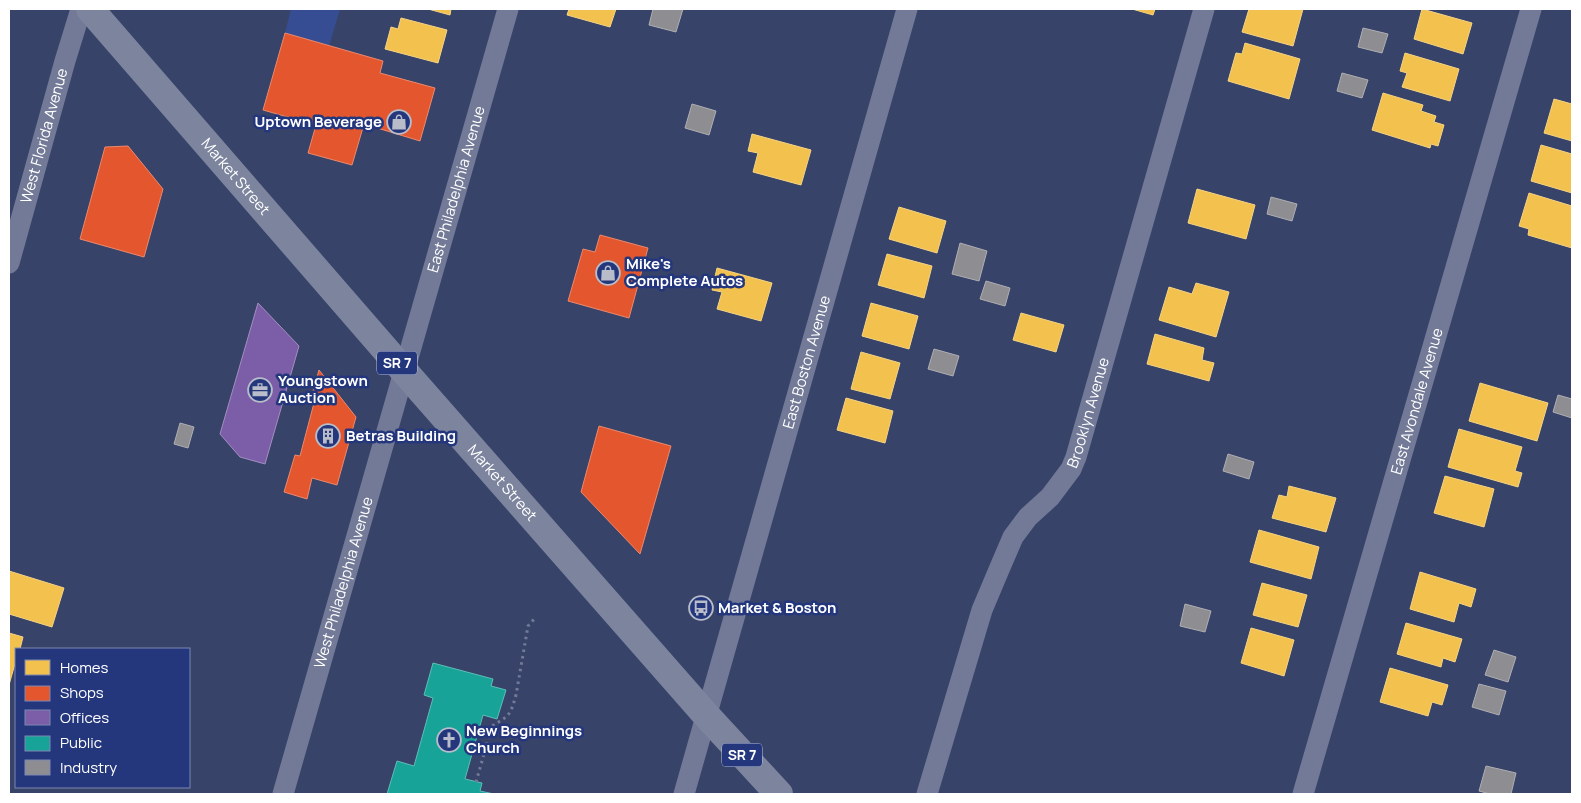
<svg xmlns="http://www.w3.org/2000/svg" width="1581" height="803" font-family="Manrope,sans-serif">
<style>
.green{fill:#374d93}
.homes{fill:#f2c14e;stroke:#f6d483}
.shops{fill:#e4572e;stroke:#ec896d}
.offices{fill:#7b5ea7;stroke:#a38ec1}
.public{fill:#17a398;stroke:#5dbfb7}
.industry{fill:#8d8d92;stroke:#afafb3}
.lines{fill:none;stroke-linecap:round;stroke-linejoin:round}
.path{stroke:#737a97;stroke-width:3;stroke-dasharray:2.5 4;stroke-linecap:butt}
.street{stroke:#737a97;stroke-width:21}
.primary{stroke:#7c849e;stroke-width:28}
.labels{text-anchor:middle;stroke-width:5;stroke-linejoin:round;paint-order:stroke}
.shield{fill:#24377d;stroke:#bdc3d8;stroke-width:1}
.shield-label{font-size:14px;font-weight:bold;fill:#fff}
.poi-label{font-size:15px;font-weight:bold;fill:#fff;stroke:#24377d;text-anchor:start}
.street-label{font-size:15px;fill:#fff;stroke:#24377d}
</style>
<rect width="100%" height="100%" fill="#384369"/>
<path class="green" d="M291,9H340L329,46L285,33Z"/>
<path class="homes" d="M428,9H451L450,15Z
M569,9H616L610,27L567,15Z
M1132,9H1155L1153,15Z
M1249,9H1303L1293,46L1242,32Z
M1422,9L1472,23L1463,54L1414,39Z
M401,18L447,30L438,63L385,49L391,27L398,29Z
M1245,43L1300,59L1289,99L1228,81L1236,53L1242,54Z
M1405,53L1459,69L1450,101L1402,87L1407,73L1400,71Z
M1383,93L1423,105L1421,111L1436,116L1434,122L1444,125L1438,146L1431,144L1430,148L1372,130Z
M1554,99L1572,104V141L1544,133Z
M752,134L811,150L801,185L753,172L758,153L748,151Z
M1541,145L1572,154V193L1531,181Z
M1197,189L1255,205L1246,239L1188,223Z
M1529,193L1572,206V248L1528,235L1529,229L1519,226Z
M899,207L946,221L937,253L889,239Z
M887,254L932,266L924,298L878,285Z
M717,268L772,283L761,321L717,309L722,292L712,290Z
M1196,283L1229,292L1216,337L1159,320L1169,287L1192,294Z
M871,303L918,316L909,349L862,336Z
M1021,313L1064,325L1056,352L1013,340Z
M1155,334L1204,348L1202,360L1214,363L1209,381L1147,364Z
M861,352L900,363L890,399L851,389Z
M1480,383L1548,403L1537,441L1469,421Z
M846,398L893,411L885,443L837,430Z
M1459,429L1522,447L1515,471L1522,473L1518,487L1448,467Z
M1445,476L1494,489L1484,527L1434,513Z
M1289,486L1336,498L1326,532L1272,518L1279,495L1287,497Z
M1259,530L1319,547L1311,579L1250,562Z
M9,571L64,588L52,627L9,614Z
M1420,572L1476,589L1471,607L1459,603L1454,622L1410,609Z
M1262,583L1307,595L1298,627L1253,615Z
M1406,623L1462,639L1455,662L1443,658L1441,667L1397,654Z
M1251,628L1294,640L1284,676L1241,663Z
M9,633L23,637L20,649H16V660L9,685Z
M1390,668L1448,685L1442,705L1432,702L1428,716L1380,702Z"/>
<path class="shops" d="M285,33L383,61L380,73L435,88L420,141L364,124L352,165L308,153L316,125L263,110Z
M128,146L163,189L144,257L80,239L105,147Z
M600,235L648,248L629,318L568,301L583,249L595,252Z
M319,370L356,417L337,485L312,478L307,499L284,492L295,455L300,456L314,403L310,402Z
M599,426L671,446L640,554L581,492Z"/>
<path class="offices" d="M258,303L299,346L265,464L240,457L220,434Z"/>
<path class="public" d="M433,663L493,679L491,686L506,690L497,719L483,715L465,779L482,783L480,791L494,794H387L397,761L414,766L433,698L424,695Z"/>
<path class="industry" d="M653,9H683L676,32L649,25Z
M1363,28L1388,34L1382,53L1358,47Z
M1342,73L1368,80L1362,98L1337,91Z
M692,104L716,111L709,135L685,128Z
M1271,197L1297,204L1292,221L1267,214Z
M960,243L987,251L979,281L952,274Z
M986,281L1010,288L1005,306L980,299Z
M934,349L959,356L953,376L928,369Z
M1558,395L1572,399V418L1553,412Z
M180,423L194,427L188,448L174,444Z
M1228,454L1254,462L1249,479L1223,471Z
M1185,604L1211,611L1205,632L1180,626Z
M1494,650L1516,657L1508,682L1485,675Z
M1479,684L1506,691L1499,715L1472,707Z
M1486,766L1516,773L1511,794H1490L1479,791Z"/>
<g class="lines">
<path class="path" d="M476,782L492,726C510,715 510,716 516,695L528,626L536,617"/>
<g class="street">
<path id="s1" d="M9,263L65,61L81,9"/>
<path id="s2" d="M283,794L508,9"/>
<path id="s3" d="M684,794L907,9"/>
<path id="s4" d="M927,794L982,610L998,572L1013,537L1028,517L1050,497L1071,469L1076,457L1204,9"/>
<path id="s5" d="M1303,794L1531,9"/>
</g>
<path class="primary" id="s6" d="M90,9L404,371L706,715L779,794"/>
</g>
<defs>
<g id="shop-ring" transform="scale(1.25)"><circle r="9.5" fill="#24377d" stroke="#b9bdca" stroke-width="1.5"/><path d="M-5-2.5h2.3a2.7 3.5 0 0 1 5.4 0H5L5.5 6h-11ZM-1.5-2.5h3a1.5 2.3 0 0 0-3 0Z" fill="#b9bdca"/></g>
<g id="office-ring" transform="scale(1.25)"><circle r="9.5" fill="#24377d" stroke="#b9bdca" stroke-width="1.5"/><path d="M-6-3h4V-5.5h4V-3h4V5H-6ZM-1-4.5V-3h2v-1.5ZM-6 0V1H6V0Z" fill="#b9bdca"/></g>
<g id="building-ring" transform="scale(1.25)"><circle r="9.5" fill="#24377d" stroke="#b9bdca" stroke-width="1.5"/><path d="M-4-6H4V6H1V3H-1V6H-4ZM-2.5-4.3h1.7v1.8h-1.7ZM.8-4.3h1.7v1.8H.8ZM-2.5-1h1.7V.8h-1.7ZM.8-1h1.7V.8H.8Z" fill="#b9bdca"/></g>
<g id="bus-ring" transform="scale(1.25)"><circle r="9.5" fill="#24377d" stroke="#b9bdca" stroke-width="1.5"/><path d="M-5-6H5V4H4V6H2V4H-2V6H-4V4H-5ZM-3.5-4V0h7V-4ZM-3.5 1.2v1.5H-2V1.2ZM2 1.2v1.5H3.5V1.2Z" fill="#b9bdca"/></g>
<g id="church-ring" transform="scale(1.25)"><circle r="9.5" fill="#24377d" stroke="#b9bdca" stroke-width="1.5"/><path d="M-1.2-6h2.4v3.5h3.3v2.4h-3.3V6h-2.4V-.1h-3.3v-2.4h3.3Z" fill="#b9bdca"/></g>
</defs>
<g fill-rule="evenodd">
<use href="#shop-ring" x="399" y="122"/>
<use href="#shop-ring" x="608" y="273"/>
<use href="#office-ring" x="260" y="390"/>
<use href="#building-ring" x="328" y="436"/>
<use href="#bus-ring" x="701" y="608"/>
<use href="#church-ring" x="449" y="740"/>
</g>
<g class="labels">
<g class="shield">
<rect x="377" y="351.5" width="40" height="23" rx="4"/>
<rect x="722" y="743.5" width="40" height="23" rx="4"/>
</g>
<g class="shield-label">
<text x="397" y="368">SR 7</text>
<text x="742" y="760">SR 7</text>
</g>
<g class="poi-label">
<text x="382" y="127" text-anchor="end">Uptown Beverage</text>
<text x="626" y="269">Mike's<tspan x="626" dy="17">Complete Autos</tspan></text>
<text x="278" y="386">Youngstown<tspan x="278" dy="17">Auction</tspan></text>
<text x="346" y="441">Betras Building</text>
<text x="718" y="613">Market &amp; Boston</text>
<text x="466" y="736">New Beginnings<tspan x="466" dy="17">Church</tspan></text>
</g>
<g class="street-label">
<text dy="5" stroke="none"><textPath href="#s1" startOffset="132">West Florida Avenue</textPath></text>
<text dy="5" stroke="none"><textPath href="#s6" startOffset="222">Market Street</textPath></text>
<text dy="5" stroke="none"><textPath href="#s2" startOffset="629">East Philadelphia Avenue</textPath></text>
<text dy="5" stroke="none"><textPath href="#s3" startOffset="449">East Boston Avenue</textPath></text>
<text dy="5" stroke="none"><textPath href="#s5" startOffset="409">East Avondale Avenue</textPath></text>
<text dy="5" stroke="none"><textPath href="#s4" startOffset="420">Brooklyn Avenue</textPath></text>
<text dy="5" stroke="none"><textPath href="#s6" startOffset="628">Market Street</textPath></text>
<text dy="5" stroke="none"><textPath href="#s2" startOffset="220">West Philadelphia Avenue</textPath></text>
</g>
</g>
<rect width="1581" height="803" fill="none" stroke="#ffffff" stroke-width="20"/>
<rect x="15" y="648" width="175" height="140" fill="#24377d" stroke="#7c87b1"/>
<rect x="25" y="660" width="25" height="15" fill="#f2c14e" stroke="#7c87b1"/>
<text x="60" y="673" font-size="15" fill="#ffffff">Homes</text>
<rect x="25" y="686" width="25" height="15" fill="#e4572e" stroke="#7c87b1"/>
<text x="60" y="698" font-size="15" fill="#ffffff">Shops</text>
<rect x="25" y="710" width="25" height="15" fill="#7b5ea7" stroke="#7c87b1"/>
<text x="60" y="723" font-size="15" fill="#ffffff">Offices</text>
<rect x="25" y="736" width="25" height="15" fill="#17a398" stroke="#7c87b1"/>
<text x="60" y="748" font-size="15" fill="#ffffff">Public</text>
<rect x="25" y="760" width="25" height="15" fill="#8d8d92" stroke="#7c87b1"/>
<text x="60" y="773" font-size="15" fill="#ffffff">Industry</text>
</svg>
